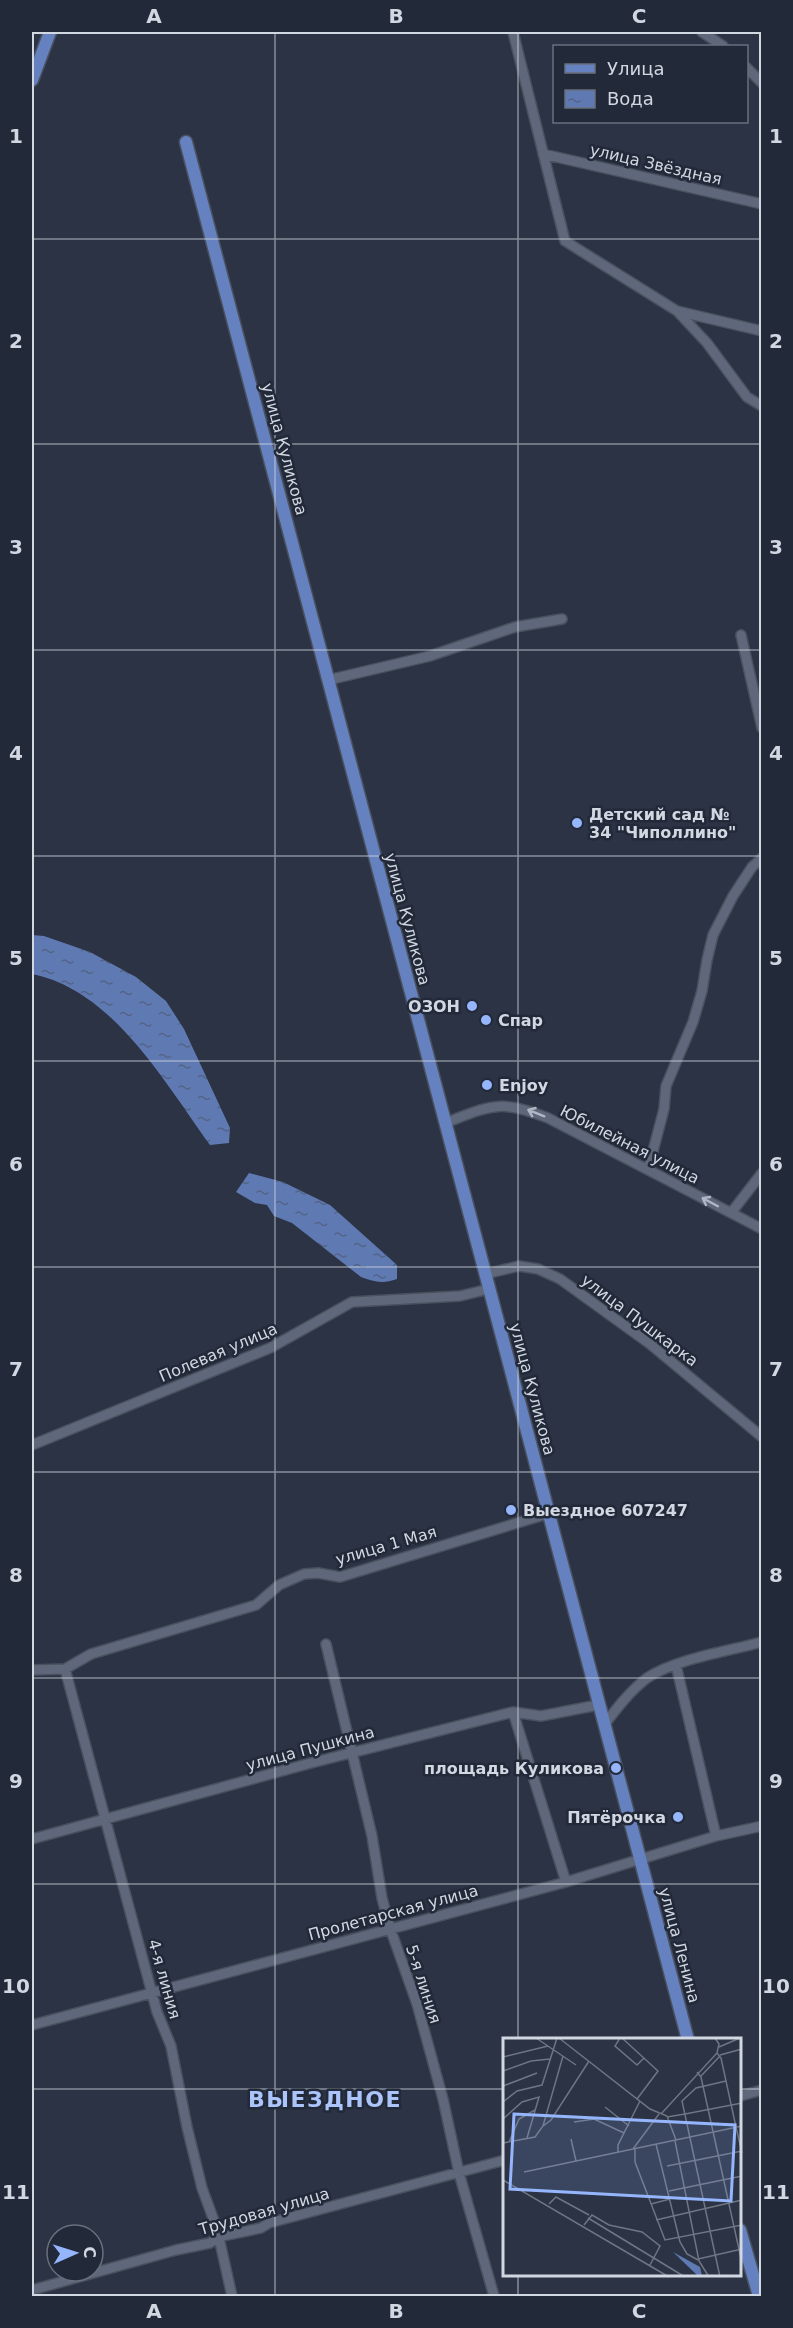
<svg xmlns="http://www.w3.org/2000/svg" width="793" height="2328" font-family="'DejaVu Sans',sans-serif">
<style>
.water{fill:url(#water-ripples)}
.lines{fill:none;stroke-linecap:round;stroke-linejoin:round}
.minor-casing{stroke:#49505e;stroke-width:12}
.major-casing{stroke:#49505e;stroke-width:15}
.minor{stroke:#5f687a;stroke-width:9}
.major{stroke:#6681c0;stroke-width:12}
.oneway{stroke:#b0b6c3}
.grid{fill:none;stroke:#d2d8e2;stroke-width:1.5;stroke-opacity:0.55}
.poi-dot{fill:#95b6fd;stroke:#222939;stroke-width:2}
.labels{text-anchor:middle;stroke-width:5;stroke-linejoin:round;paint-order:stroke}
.street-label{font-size:16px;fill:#d2d8e2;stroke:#222939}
.poi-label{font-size:16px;font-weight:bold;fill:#d2d8e2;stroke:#222939;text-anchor:start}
.district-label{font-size:22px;font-weight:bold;letter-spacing:1.5px;fill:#abc4f9;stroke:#222939}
.inset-road{fill:none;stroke:#6e7583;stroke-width:1.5}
.view{fill:#95b6fd;fill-opacity:0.15;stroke:#95b6fd;stroke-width:3}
.inset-edge{fill:none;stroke:#d2d8e2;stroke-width:3}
.neatline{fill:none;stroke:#d2d8e2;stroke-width:2}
.grid-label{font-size:20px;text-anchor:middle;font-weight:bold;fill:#d2d8e2}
</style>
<defs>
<pattern id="water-ripples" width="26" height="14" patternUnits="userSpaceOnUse" patternTransform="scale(1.5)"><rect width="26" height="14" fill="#5f79b2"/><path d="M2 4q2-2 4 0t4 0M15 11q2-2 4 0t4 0" fill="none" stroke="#526386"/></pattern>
</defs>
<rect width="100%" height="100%" fill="#2b3344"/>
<path class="water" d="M32,935L44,936L90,952L136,977L166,1001L184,1029L230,1128L229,1143L210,1145C165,1083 113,990 32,974Z
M249,1173L283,1182L330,1205L397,1265V1279C383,1284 374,1282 361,1277L292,1223L274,1216L267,1205L255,1203L236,1192Z"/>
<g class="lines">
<g class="minor-casing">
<path id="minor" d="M513,32L565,241L677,311L762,331
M702,32L723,46
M746,67L762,83
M543,154L762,204
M678,312L707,343L747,397L762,406
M741,635L762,728
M328,680L430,656L515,627L562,619
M445,1123C492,1105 500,1099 548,1118L762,1229
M648,1170L664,1109L666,1086L693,1022L702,991L707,960L713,935L733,896L752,867L762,858
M731,1213L762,1173
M485,1274L519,1266L538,1269L560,1279L650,1344L762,1437
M32,1445L270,1348L352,1302L460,1296L489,1289
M326,1644L372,1836L382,1898L390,1928L417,2004L443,2099L459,2173L494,2296
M676,1665L716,1836
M65,1669L157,2012L171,2046L187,2127L202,2188L217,2229L232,2296
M32,1670L65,1669L91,1654L256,1605L279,1585L304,1574L318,1573L340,1577L550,1513
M513,1712L566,1882
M604,1725C617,1708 630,1691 647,1678C675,1659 729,1651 762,1642
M32,1839L311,1763L513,1712L541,1716L598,1705
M32,2025L566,1882L716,1836L762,1826
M740,2096L762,2090
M32,2290L176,2250L210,2243L218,2237L261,2228L269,2223L505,2160"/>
</g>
<g class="major-casing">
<path id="major" d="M32,80L50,32
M186,142L688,2040
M740,2230L759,2296"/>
</g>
<use href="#minor" class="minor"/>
<use href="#major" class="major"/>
</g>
<defs><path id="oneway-shaft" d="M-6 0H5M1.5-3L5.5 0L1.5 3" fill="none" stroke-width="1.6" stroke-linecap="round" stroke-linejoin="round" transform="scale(1.5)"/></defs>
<g class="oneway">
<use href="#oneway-shaft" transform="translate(536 1113) rotate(-158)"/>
<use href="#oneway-shaft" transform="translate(710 1202) rotate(-152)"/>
</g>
<path class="grid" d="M275,32V2296M518,32V2040M32,239H762M32,444H762M32,650H762M32,856H762M32,1061H762M32,1267H762M32,1472H762M32,1678H762M32,1884H762M32,2089H505M740,2089H762M518,2276V2296"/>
<g class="poi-dot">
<circle cx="577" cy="823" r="6"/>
<circle cx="472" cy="1006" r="6"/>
<circle cx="486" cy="1020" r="6"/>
<circle cx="487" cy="1085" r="6"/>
<circle cx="511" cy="1510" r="6"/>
<circle cx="616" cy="1768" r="6"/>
<circle cx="678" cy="1817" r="6"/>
</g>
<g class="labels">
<g class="street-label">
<text transform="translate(656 164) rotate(13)" y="6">улица Звёздная</text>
<text transform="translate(285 449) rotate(75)" y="6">улица Куликова</text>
<text transform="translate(408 919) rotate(75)" y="6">улица Куликова</text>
<text transform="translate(630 1144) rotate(27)" y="6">Юбилейная улица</text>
<text transform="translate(640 1320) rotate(37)" y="6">улица Пушкарка</text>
<text transform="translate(218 1352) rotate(-23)" y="6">Полевая улица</text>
<text transform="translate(533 1389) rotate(75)" y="6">улица Куликова</text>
<text transform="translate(386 1545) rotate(-16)" y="6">улица 1 Мая</text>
<text transform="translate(310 1748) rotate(-15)" y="6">улица Пушкина</text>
<text transform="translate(393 1912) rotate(-15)" y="6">Пролетарская улица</text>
<text transform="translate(680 1945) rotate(75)" y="6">улица Ленина</text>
<text transform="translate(165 1979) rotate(74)" y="6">4-я линия</text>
<text transform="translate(424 1984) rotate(72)" y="6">5-я линия</text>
<text transform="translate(264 2211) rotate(-16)" y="6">Трудовая улица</text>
</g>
<g class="poi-label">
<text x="589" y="820">Детский сад №<tspan x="589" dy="18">34 "Чиполлино"</tspan></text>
<text x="460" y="1012" text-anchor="end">ОЗОН</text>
<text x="498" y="1026">Спар</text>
<text x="499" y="1091">Enjoy</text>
<text x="523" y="1516">Выездное 607247</text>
<text x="604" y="1774" text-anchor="end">площадь Куликова</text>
<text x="666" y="1823" text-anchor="end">Пятёрочка</text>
</g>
<g class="district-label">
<text x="325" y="2107">ВЫЕЗДНОЕ</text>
</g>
</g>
<g transform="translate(503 2038)">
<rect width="238" height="238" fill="#2b3344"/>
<path d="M170,214L197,229L199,238H195Z" fill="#5f79b2"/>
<path class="inset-road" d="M33,0L73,27M56,0L147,71L164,78L173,102M117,0L112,8L134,27L141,20M119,0L155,33L134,61M216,9L237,0M214,15L218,20L233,89M217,17L239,11M0,19L45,8M0,33L28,23L47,21M194,34L198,39L239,225M198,38L217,18M0,48L34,35M0,64L14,53L39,47L54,0M102,69L126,88M158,76L214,15L216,6L212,0M182,76L239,65M164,79L182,76M0,81L19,64L36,59L24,100M71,84L91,81L121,95M40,88L48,82L86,23M233,89L239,115M68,101L73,123M172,103L196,223L206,239M6,104L16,81L32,72M0,105L32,99L40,88L60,18M153,106L177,204L184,216L195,222M130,111L156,76M132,111V124L162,202L239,187M115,114V107L137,63M164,128L239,113M21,134L239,88M0,142L166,239M166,153L239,138M46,166L53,159L86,177M148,166L167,161M85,180L182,239M153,182L239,162M81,187L89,177L106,187L139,194L157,208L147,227M195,221L239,211M217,239L179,63L193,50L223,43"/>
<path class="view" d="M11,76L232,87L228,163L7,151Z"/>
<rect width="238" height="238" class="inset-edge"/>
</g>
<rect width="793" height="2328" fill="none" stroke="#222939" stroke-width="66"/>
<rect x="553" y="45" width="195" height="78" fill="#222939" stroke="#686f7d" stroke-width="1.5"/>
<rect x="565" y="64" width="30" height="9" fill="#6681c0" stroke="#686f7d" stroke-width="1.5"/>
<text x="607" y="75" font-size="18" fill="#d2d8e2">Улица</text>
<rect x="565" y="90" width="30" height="18" fill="url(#water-ripples)" stroke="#686f7d" stroke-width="1.5"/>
<text x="607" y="105" font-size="18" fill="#d2d8e2">Вода</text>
<g transform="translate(75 2253) rotate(87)"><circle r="28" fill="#222939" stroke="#686f7d" stroke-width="1.5"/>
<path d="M0-4.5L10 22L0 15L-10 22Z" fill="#95b6fd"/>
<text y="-9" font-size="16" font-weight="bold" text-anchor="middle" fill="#d2d8e2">С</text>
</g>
<rect x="33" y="33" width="727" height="2262" class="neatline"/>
<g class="grid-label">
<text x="154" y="23">A</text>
<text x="396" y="23">B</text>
<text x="639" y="23">C</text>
<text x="16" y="143">1</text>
<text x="776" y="143">1</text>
<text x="16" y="348">2</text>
<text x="776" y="348">2</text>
<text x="16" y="554">3</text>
<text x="776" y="554">3</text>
<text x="16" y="760">4</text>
<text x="776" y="760">4</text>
<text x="16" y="965">5</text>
<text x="776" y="965">5</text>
<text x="16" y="1171">6</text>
<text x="776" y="1171">6</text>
<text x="16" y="1376">7</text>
<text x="776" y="1376">7</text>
<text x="16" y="1582">8</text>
<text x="776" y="1582">8</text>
<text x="16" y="1788">9</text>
<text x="776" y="1788">9</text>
<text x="16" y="1993">10</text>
<text x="776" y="1993">10</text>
<text x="16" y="2199">11</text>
<text x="776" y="2199">11</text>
<text x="154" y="2318">A</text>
<text x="396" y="2318">B</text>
<text x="639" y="2318">C</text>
</g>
</svg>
